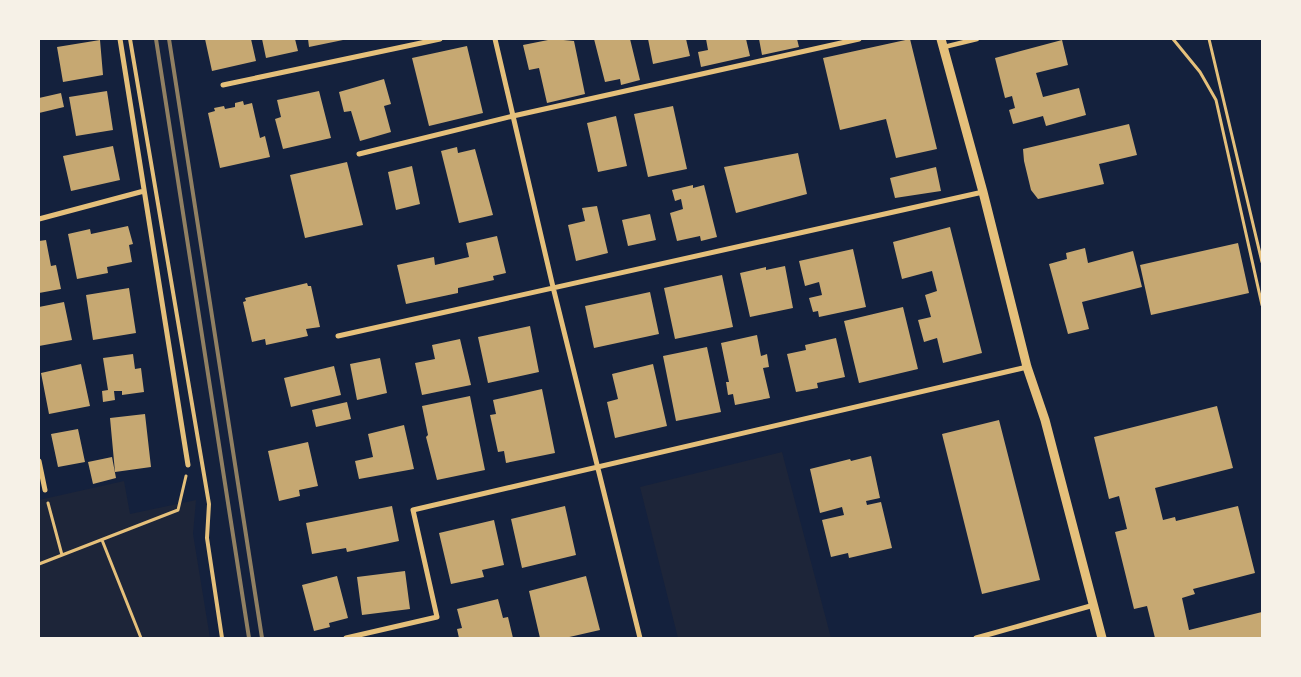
<svg xmlns="http://www.w3.org/2000/svg" width="1301" height="677" font-family="'Fira Sans',sans-serif">
<style>
.green{fill:#1d2539}
.building{fill:#c6a872}
.lines{fill:none;stroke-linecap:round;stroke-linejoin:round}
.path{stroke:#e5c07b;stroke-width:3}
.service{stroke:#e5c07b;stroke-width:4}
.pedestrian{stroke:#e5c07b;stroke-width:4.5}
.minor{stroke:#e5c07b;stroke-width:5}
.tertiary{stroke:#e5c07b;stroke-width:9}
.rail{stroke:#918062;stroke-width:4}
</style>
<rect width="100%" height="100%" fill="#14213d"/>
<path class="green" d="M782,452L831,638H678L640,487Z
M124,481L130,514L196,500L193,534L210,638H39V500Z"/>
<path class="building" d="M205,39H251L256,61L212,71Z
M262,39H295L298,51L266,58Z
M308,39H342L343,40L309,47Z
M553,39L574,41L585,94L547,103L539,68L529,70L523,45Z
M594,39H630L640,80L621,85L620,79L605,82Z
M648,39H686L690,56L653,64Z
M706,39H746L750,56L701,67L698,52L708,50Z
M759,39H797L799,47L762,55Z
M910,39L937,149L896,158L886,119L840,130L823,58Z
M100,40L103,75L63,82L57,47Z
M1062,40L1068,65L1036,73L1043,97L1079,88L1086,115L1046,126L1043,116L1013,124L1009,110L1015,108L1012,96L1005,98L995,58Z
M467,46L483,113L429,126L412,58Z
M384,79L391,104L384,106L391,132L360,141L351,111L344,112L339,92Z
M107,91L113,130L76,136L69,97Z
M319,91L331,138L283,149L275,119L281,117L277,100Z
M61,93L64,107L39,113V98Z
M243,101L244,105L252,103L260,138L265,136L270,157L220,168L208,113L215,111L214,108L224,106L225,109L235,107V103Z
M673,106L687,169L648,177L634,114Z
M616,116L627,166L598,172L587,123Z
M1129,124L1137,155L1099,164L1104,184L1038,199L1031,190L1024,161L1023,149Z
M113,146L120,180L71,191L63,156Z
M457,147L458,153L475,149L493,215L459,223L441,151Z
M798,153L807,194L736,213L724,167Z
M347,162L363,225L305,238L290,175Z
M412,166L420,204L396,210L388,172Z
M936,167L941,191L895,198L890,178Z
M693,185V188L704,185L717,237L701,241L700,236L677,241L670,213L683,209L681,199L675,201L672,190Z
M597,206L608,253L576,261L568,225L585,221L582,208Z
M650,214L656,240L628,246L622,220Z
M128,226L133,244L129,245L132,262L107,267L108,273L77,279L68,234L90,229L91,234Z
M950,227L982,353L943,363L937,338L924,342L918,320L931,317L925,295L937,291L932,271L902,279L893,242Z
M497,236L506,273L493,276L494,280L458,288V293L406,304L397,265L434,257L435,265L469,257L466,243Z
M46,240L51,266L56,265L61,289L39,293V241Z
M1238,243L1249,293L1151,315L1140,265Z
M1085,248L1088,263L1133,251L1142,287L1082,302L1089,329L1068,334L1049,264L1067,259L1066,253Z
M853,249L866,307L819,317L818,311L813,312L809,298L822,295L819,282L805,286L799,261Z
M785,266L793,308L750,317L740,273L766,267V270Z
M722,275L733,327L675,339L664,288Z
M307,283L308,286H311L320,327L306,329L308,336L266,345L265,339L252,342L243,302L246,301L245,298Z
M129,288L136,333L93,340L86,295Z
M650,292L659,334L594,348L585,306Z
M64,302L72,340L39,346V307Z
M903,307L918,369L859,383L844,321Z
M530,326L539,372L488,383L478,337Z
M757,335L761,356L767,354L769,367L763,368L770,398L735,405L733,394L728,395L726,382H729L721,343Z
M836,338L845,377L817,383L818,388L796,392L787,354L806,350L805,345Z
M460,339L471,385L422,395L415,363L435,359L432,345Z
M707,347L721,412L676,421L663,356Z
M133,354L135,369L141,368L144,392L122,395V391H114L115,400L103,402L102,391L108,390L103,358Z
M380,358L387,393L357,400L350,364Z
M81,364L90,406L49,414L41,373Z
M653,364L667,426L615,438L607,402L618,399L612,374Z
M334,366L341,395L291,407L284,378Z
M542,389L555,453L506,463L504,451L498,452L490,415L496,414L493,400Z
M470,396L485,470L437,480L426,437L428,435L422,406Z
M347,402L351,419L316,427L312,410Z
M1217,406L1233,468L1155,488L1163,520L1175,517L1176,521L1238,506L1255,573L1193,589L1195,594L1182,598L1189,630L1262,612V638H1155L1147,606L1134,609L1115,532L1127,529L1119,496L1109,499L1094,437Z
M145,414L151,467L115,472L110,418Z
M999,420L1040,580L982,594L942,434Z
M404,425L414,469L359,479L355,461L373,457L368,434Z
M78,429L85,462L58,467L51,434Z
M308,442L318,486L299,490L300,496L279,501L268,451Z
M871,456L880,498L866,501L867,505L881,502L892,548L849,558L848,553L831,557L822,520L844,515L842,507L820,513L810,469L850,459L851,461Z
M112,457L116,478L93,484L88,462Z
M392,506L399,541L347,552L346,548L312,554L306,523Z
M565,506L576,555L522,568L511,519Z
M494,520L504,565L482,570L484,577L451,584L439,533Z
M405,571L410,609L362,615L357,577Z
M337,576L348,618L329,623L330,627L314,631L302,585Z
M586,576L600,630L565,638H540L529,591Z
M498,599L503,618L508,617L513,638H459L457,629L462,628L457,609Z"/>
<g class="lines">
<path class="path" d="M1173,39L1200,72L1216,100L1262,305
M1209,39L1262,262
M48,503L62,555
M102,540L141,638
M39,564L178,510L186,476"/>
<path class="service" d="M130,39L209,504L207,538L222,638"/>
<path class="pedestrian" d="M944,47L977,39"/>
<path class="minor" d="M120,39L188,465
M495,39L553,287L640,638
M223,85L440,39
M359,154L513,116L859,39
M39,219L144,191
M338,336L983,192
M39,461L45,490
M346,638L437,617L413,510L1027,367
M976,638L1094,605"/>
<path class="tertiary" d="M941,39L983,192L1027,367L1045,420L1102,638"/>
<path class="rail" d="M156,39L249,638
M169,39L262,638"/>
</g>
<rect width="1301" height="677" fill="none" stroke="#f6f1e7" stroke-width="80"/>
</svg>
